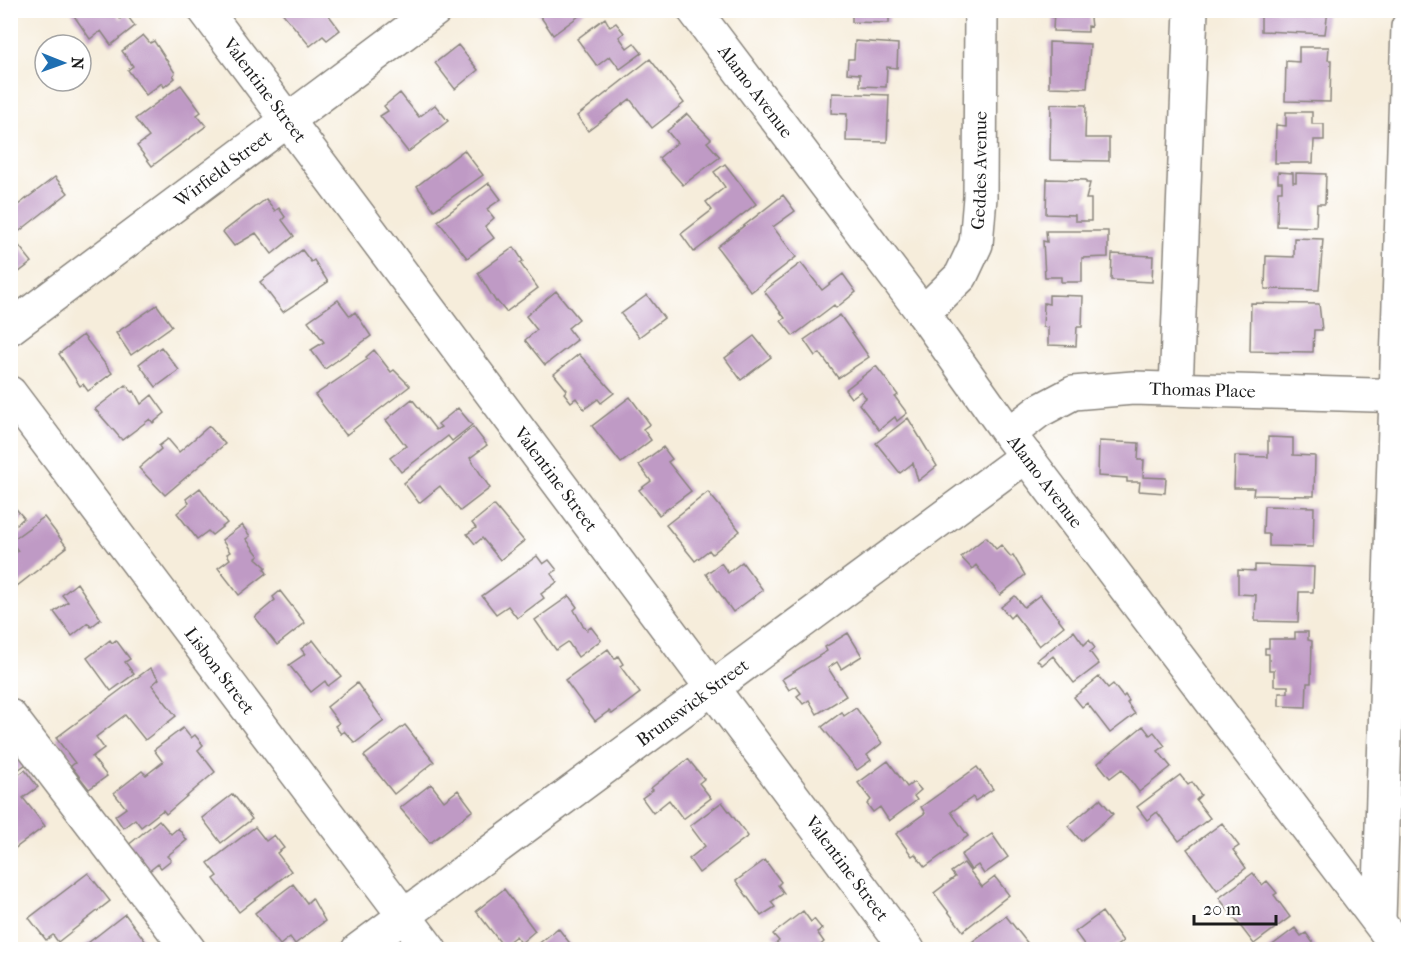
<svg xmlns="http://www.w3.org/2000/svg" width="1419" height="960" font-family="'IM FELL French Canon',serif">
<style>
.building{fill:#bf9ac5}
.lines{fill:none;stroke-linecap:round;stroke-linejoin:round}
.minor-casing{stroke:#89847c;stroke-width:36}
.minor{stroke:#fff;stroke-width:33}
.labels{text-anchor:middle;stroke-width:6;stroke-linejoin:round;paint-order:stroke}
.street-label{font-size:18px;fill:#1c1c1c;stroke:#fff}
</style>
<rect width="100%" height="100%" fill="#fff"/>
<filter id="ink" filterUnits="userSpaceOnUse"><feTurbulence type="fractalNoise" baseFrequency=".0167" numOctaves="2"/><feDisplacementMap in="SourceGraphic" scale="12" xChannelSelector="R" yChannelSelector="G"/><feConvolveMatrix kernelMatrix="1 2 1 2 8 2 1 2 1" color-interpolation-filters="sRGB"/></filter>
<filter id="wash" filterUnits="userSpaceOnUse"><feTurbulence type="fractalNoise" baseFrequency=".008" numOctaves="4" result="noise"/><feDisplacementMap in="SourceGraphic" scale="24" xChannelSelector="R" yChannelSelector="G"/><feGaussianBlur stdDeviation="1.35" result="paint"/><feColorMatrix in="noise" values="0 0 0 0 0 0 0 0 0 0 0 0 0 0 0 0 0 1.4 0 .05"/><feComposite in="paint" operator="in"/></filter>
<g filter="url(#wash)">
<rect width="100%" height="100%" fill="#f6eddb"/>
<g id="blocks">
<path class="building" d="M70,10H113L120,19L126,14L135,26L111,45L101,31L90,39Z
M280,10H325L340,30L327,40L323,36L310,46Z
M536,10H587L553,35Z
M852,10H889V23L852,22Z
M1054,10H1089L1091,27L1088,26V32L1053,31Z
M1261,10H1328L1325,34L1261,31Z
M605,18L610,27L616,23L624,33L619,37L627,48L634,43L642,53L620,69L610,56L597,66L577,39Z
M143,35L150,43L154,41L175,73L173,75L175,78L164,87L162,83L146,95L128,70L133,66L122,51Z
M855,41L898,44L897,68L887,67L886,87L860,86V74L847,73L848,59H854Z
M1049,42L1090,44L1087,88L1049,87Z
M458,45L478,70L455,89L435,63Z
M1299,47H1329L1328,60H1331L1330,102L1285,101L1286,61L1299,62Z
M650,59L684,103L652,128L630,99L588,131L577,116Z
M181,85L201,112L197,115L206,126L152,166L137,146L149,137L135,119Z
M400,93L419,117L435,105L448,121L408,152L380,116L388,111L384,106Z
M832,93L889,95L887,142L846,141L847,114L831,113Z
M1051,104L1086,105L1085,138H1109V161L1050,160Z
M1286,112H1312V124H1324V140H1314L1313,163H1275L1276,125L1286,126Z
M687,114L711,139L707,142L720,157L683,185L659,158L677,143L667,131Z
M464,150L483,175L434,210L417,186Z
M725,164L756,204L694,252L681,234L712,210L706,202L725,187L714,172Z
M1278,172L1293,173V182H1296V173L1326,174L1325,204H1317L1316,227L1277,226L1278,191H1282V182H1278Z
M55,177L68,193L12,237L32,262L10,279V211Z
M1047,179L1086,180V183H1090L1086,199H1091V221H1075V215L1046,214Z
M489,183L501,199L487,209L494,218L485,226L494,238L467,258L438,221Z
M783,195L795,211L773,227L796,257L751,292L717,247Z
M266,199L275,211L279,208L285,217L282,220L294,236L272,254L256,233L234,246L223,232Z
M1046,231H1108V257L1082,258V282H1061V277H1045L1043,241L1047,242Z
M1294,238L1323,239L1319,290L1265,289L1266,256L1294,257Z
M514,247L523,261L520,263L538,288L506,312L497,301L496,302L478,273Z
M302,250L311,262L314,260L328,282L283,312L260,282Z
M1112,254L1153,256L1152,282L1111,280Z
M801,263L822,290L843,274L856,292L836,308L834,305L793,336L781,321L785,318L764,291Z
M556,291L579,319L568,328L577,340L545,365L525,340L537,330L526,316Z
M647,295L664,318L639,337L621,314Z
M1049,295L1083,296L1082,327H1077L1076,346L1048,345V328L1043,327L1044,303L1049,304Z
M338,300L350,316L355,312L371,336L325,369L311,350L324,342L308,321Z
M1251,303L1319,304L1322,330H1314L1313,352L1250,351Z
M157,305L172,326L131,355L116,333Z
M840,315L869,357L838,378L820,353L815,356L804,340Z
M83,335L112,373L88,391L83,384L80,386L59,354Z
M754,336L771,357L741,380L725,358Z
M161,347L179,370L156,387L139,364Z
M374,350L391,372L394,370L410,386L346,435L315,395L368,359L366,357Z
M579,354L614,393L601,403L598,399L584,409L576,398L571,402L564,393L567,390L554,374Z
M876,366L898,395L895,397L907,413L897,421L895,417L879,430L859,404L866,398L861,391L851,398L845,390Z
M126,385L132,392L134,391L141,404L152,395L165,413L153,423L150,419L122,440L95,409Z
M630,397L650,424L643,429L651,440L621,463L592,426Z
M412,399L436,430L441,427L438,424L458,408L472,425L452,441L448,436L401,472L390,458L406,446L386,420Z
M908,418L937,466L918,481L913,463L900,473L876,443Z
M209,426L225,444L165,495L139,468L161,449L159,446L168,439L179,452Z
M473,427L487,445L470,458L490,488L460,511L440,486L419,503L404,483Z
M1268,437L1293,438V455L1315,456L1314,496L1253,495L1254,488H1234L1235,456L1268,457Z
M1099,441L1139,443L1138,460H1144L1143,477L1166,478L1165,493L1139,491L1140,482H1127V478L1098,476Z
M663,447L672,459L668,462L691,491L659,515L639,490L651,481L639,465Z
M200,488L227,523L212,535L208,531L197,539L177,513L189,503L186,499Z
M708,492L740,531L712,554L709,550L695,561L666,525Z
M10,502L24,518L10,530Z
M494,505L524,541L500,560L482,538L475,544L467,534L476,528L472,523Z
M1264,506L1314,507L1313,547L1269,546V534H1263Z
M44,517L67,547L17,586L10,578V557L18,551L11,541Z
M242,525L250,536L246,539L259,556L256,558L266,567L264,569L267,573L239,595L218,568L230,559L227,554L230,552L222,540Z
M986,537L996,549L1001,545L1011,557L1013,555L1025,575L1000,595L976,565L972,569L961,557Z
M537,556L543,564L549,560L557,570L551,574L557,582L541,594L544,598L517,618L508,606L496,614L482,596Z
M742,562L763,590L733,612L706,574L721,563L728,573Z
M1255,565L1314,567L1313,592H1299L1298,622L1255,621L1256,595L1238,594V570L1255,571Z
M77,583L101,619L91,627L88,623L72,636L54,612L68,602L62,595Z
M280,591L305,623L277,645L255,617L275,600L273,597Z
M1040,595L1064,626L1039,646L1014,614L1010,618L1001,607L1015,596L1024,607Z
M569,596L577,607L574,610L582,624L587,630L591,627L601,640L578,657L568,642L556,650L535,620Z
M1074,631L1084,645L1089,640L1095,648L1090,652L1099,664L1074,683L1053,656L1042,665L1037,660Z
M1295,632H1308V640L1312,641L1311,683H1307L1306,707L1279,706V693H1288V686H1274V670H1269V654H1265V648H1269V639H1295Z
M848,633L862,656L841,669L837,662L828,668L846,696L817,714L809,700L803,704L797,696L801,693L796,686L789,690L782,679L827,651L825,647Z
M110,640L112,643L116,640L130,659L125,662L134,674L111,691L87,658Z
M313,640L341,676L328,686L325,681L311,692L289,665L305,654L301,649Z
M608,649L615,659L618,656L623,664L620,666L640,693L612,714L609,711L595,721L565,680Z
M150,668L159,679L152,685L176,716L145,740L125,715L96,737L104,748L92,757L107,776L89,789L71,766L75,763L56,738Z
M1099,677L1108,688L1113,684L1123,697L1125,695L1129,701L1127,703L1135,714L1110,733L1087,703L1082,707L1074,697Z
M357,683L384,721L355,743L344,731L341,734L335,726L339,723L327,707Z
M856,708L882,743L867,755L871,760L857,770L822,727L842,712L844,716Z
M405,725L434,762L394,794L364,756Z
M1143,726L1150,735L1154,732L1165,746L1158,751L1171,767L1139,792L1122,769L1110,778L1098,763Z
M183,728L191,738L195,735L203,745L198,750L215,772L166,814L163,810L141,827L135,819L123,828L115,816L126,808L114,793L142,771L146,775L163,762L154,750Z
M10,735L30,761L10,776Z
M688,759L704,779L699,783L711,798L683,819L669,800L653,813L642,798L653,790L651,788Z
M888,761L907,787L914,782L921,790L914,796L917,800L889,821L880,807L873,812L867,804L871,800L858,783Z
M977,767L993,789L975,801L973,797L951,812L968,836L925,867L915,854L912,856L896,834L925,813L921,807Z
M25,770L38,787L23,798L45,826L10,852V781Z
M1180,775L1188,785L1192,782L1201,795L1196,800L1210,818L1179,841L1157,812L1147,820L1137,807Z
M431,784L444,801L458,790L473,810L430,843L400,808Z
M233,794L252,819L221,843L202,818Z
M1100,799L1113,814L1081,841L1068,826Z
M722,802L748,836L699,873L689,859L705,846L690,826Z
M159,820L171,834L178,828L187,840L167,856L171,860L161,868L158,864L148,872L127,846Z
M1222,823L1239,846L1233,850L1246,868L1217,890L1187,849Z
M255,827L266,841L274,835L284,848L277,853L291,871L239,912L214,879L218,876L208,863Z
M992,834L1008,857L984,874L978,865L971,870L961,855Z
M765,860L781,882L778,885L784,893L771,902L775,907L761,916L736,881Z
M964,863L982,887L995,877L1009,895L963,931L934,893L955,877L951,872Z
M88,873L110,901L58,942L53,935L46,940L29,918Z
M1253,873L1262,885L1267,881L1277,893L1274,895L1290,917L1254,944L1219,898Z
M293,884L307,903L312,898L325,921L295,944L290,937L280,945L255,913Z
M504,889L535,931L521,943L516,936L503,946L476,911Z
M803,911L811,922L814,919L822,929L817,932L824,942L815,950H768L779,941L773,934Z
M1102,912L1123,941L1111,950H1088L1075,932Z
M125,914L152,950H79Z
M1006,916L1033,950H984L981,946L977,949L972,942Z
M558,928L572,946L568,950H531Z
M1295,928L1301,936L1306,933L1316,947L1312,950H1266Z"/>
</g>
</g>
<g filter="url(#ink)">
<use href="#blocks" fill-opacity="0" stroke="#89847c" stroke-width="1.5"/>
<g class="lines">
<g class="minor-casing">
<g id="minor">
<path id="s1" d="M205,10L908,950"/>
<path id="s2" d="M694,10L923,313L1009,434L1400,950"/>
<path id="s3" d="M923,313L961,276L976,244L980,197L981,10"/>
<path id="s4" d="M10,328L435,10"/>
<path d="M1176,389L1191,10"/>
<path id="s5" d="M10,393L430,950"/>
<path id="s6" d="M1009,434L1039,411L1073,393L1133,388L1408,396"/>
<path d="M10,716L189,950"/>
<path d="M1379,919L1408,27"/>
<path id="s7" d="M358,950L1026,456"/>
</g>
</g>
<use href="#minor" class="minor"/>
</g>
</g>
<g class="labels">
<g class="street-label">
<text dy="6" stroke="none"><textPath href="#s1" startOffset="100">Valentine Street</textPath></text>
<text dy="6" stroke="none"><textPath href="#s2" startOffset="102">Alamo Avenue</textPath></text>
<text dy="6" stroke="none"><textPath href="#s4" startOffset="266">Wirfield Street</textPath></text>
<text dy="6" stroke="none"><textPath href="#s3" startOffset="162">Geddes Avenue</textPath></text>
<text dy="6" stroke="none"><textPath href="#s6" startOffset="206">Thomas Place</textPath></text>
<text dy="6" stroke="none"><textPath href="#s1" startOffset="586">Valentine Street</textPath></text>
<text dy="6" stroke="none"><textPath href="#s2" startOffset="588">Alamo Avenue</textPath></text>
<text dy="6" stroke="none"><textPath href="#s5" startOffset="348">Lisbon Street</textPath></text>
<text dy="6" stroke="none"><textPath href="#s7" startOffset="416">Brunswick Street</textPath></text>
<text dy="6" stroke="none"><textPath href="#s1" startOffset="1072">Valentine Street</textPath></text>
</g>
</g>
<rect width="1419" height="960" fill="none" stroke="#fff" stroke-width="36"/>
<g transform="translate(63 63) rotate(91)"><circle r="28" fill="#ffffff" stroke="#a4a4a4" stroke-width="1.5"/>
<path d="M0-4.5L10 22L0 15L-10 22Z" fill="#1f6fb2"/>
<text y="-9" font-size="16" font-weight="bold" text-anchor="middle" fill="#1c1c1c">N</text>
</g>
<path d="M1194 915v9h82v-9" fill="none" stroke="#1c1c1c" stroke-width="3"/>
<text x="1203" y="915" font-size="18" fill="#1c1c1c" stroke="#ffffff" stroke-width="4.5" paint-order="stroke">20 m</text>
</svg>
